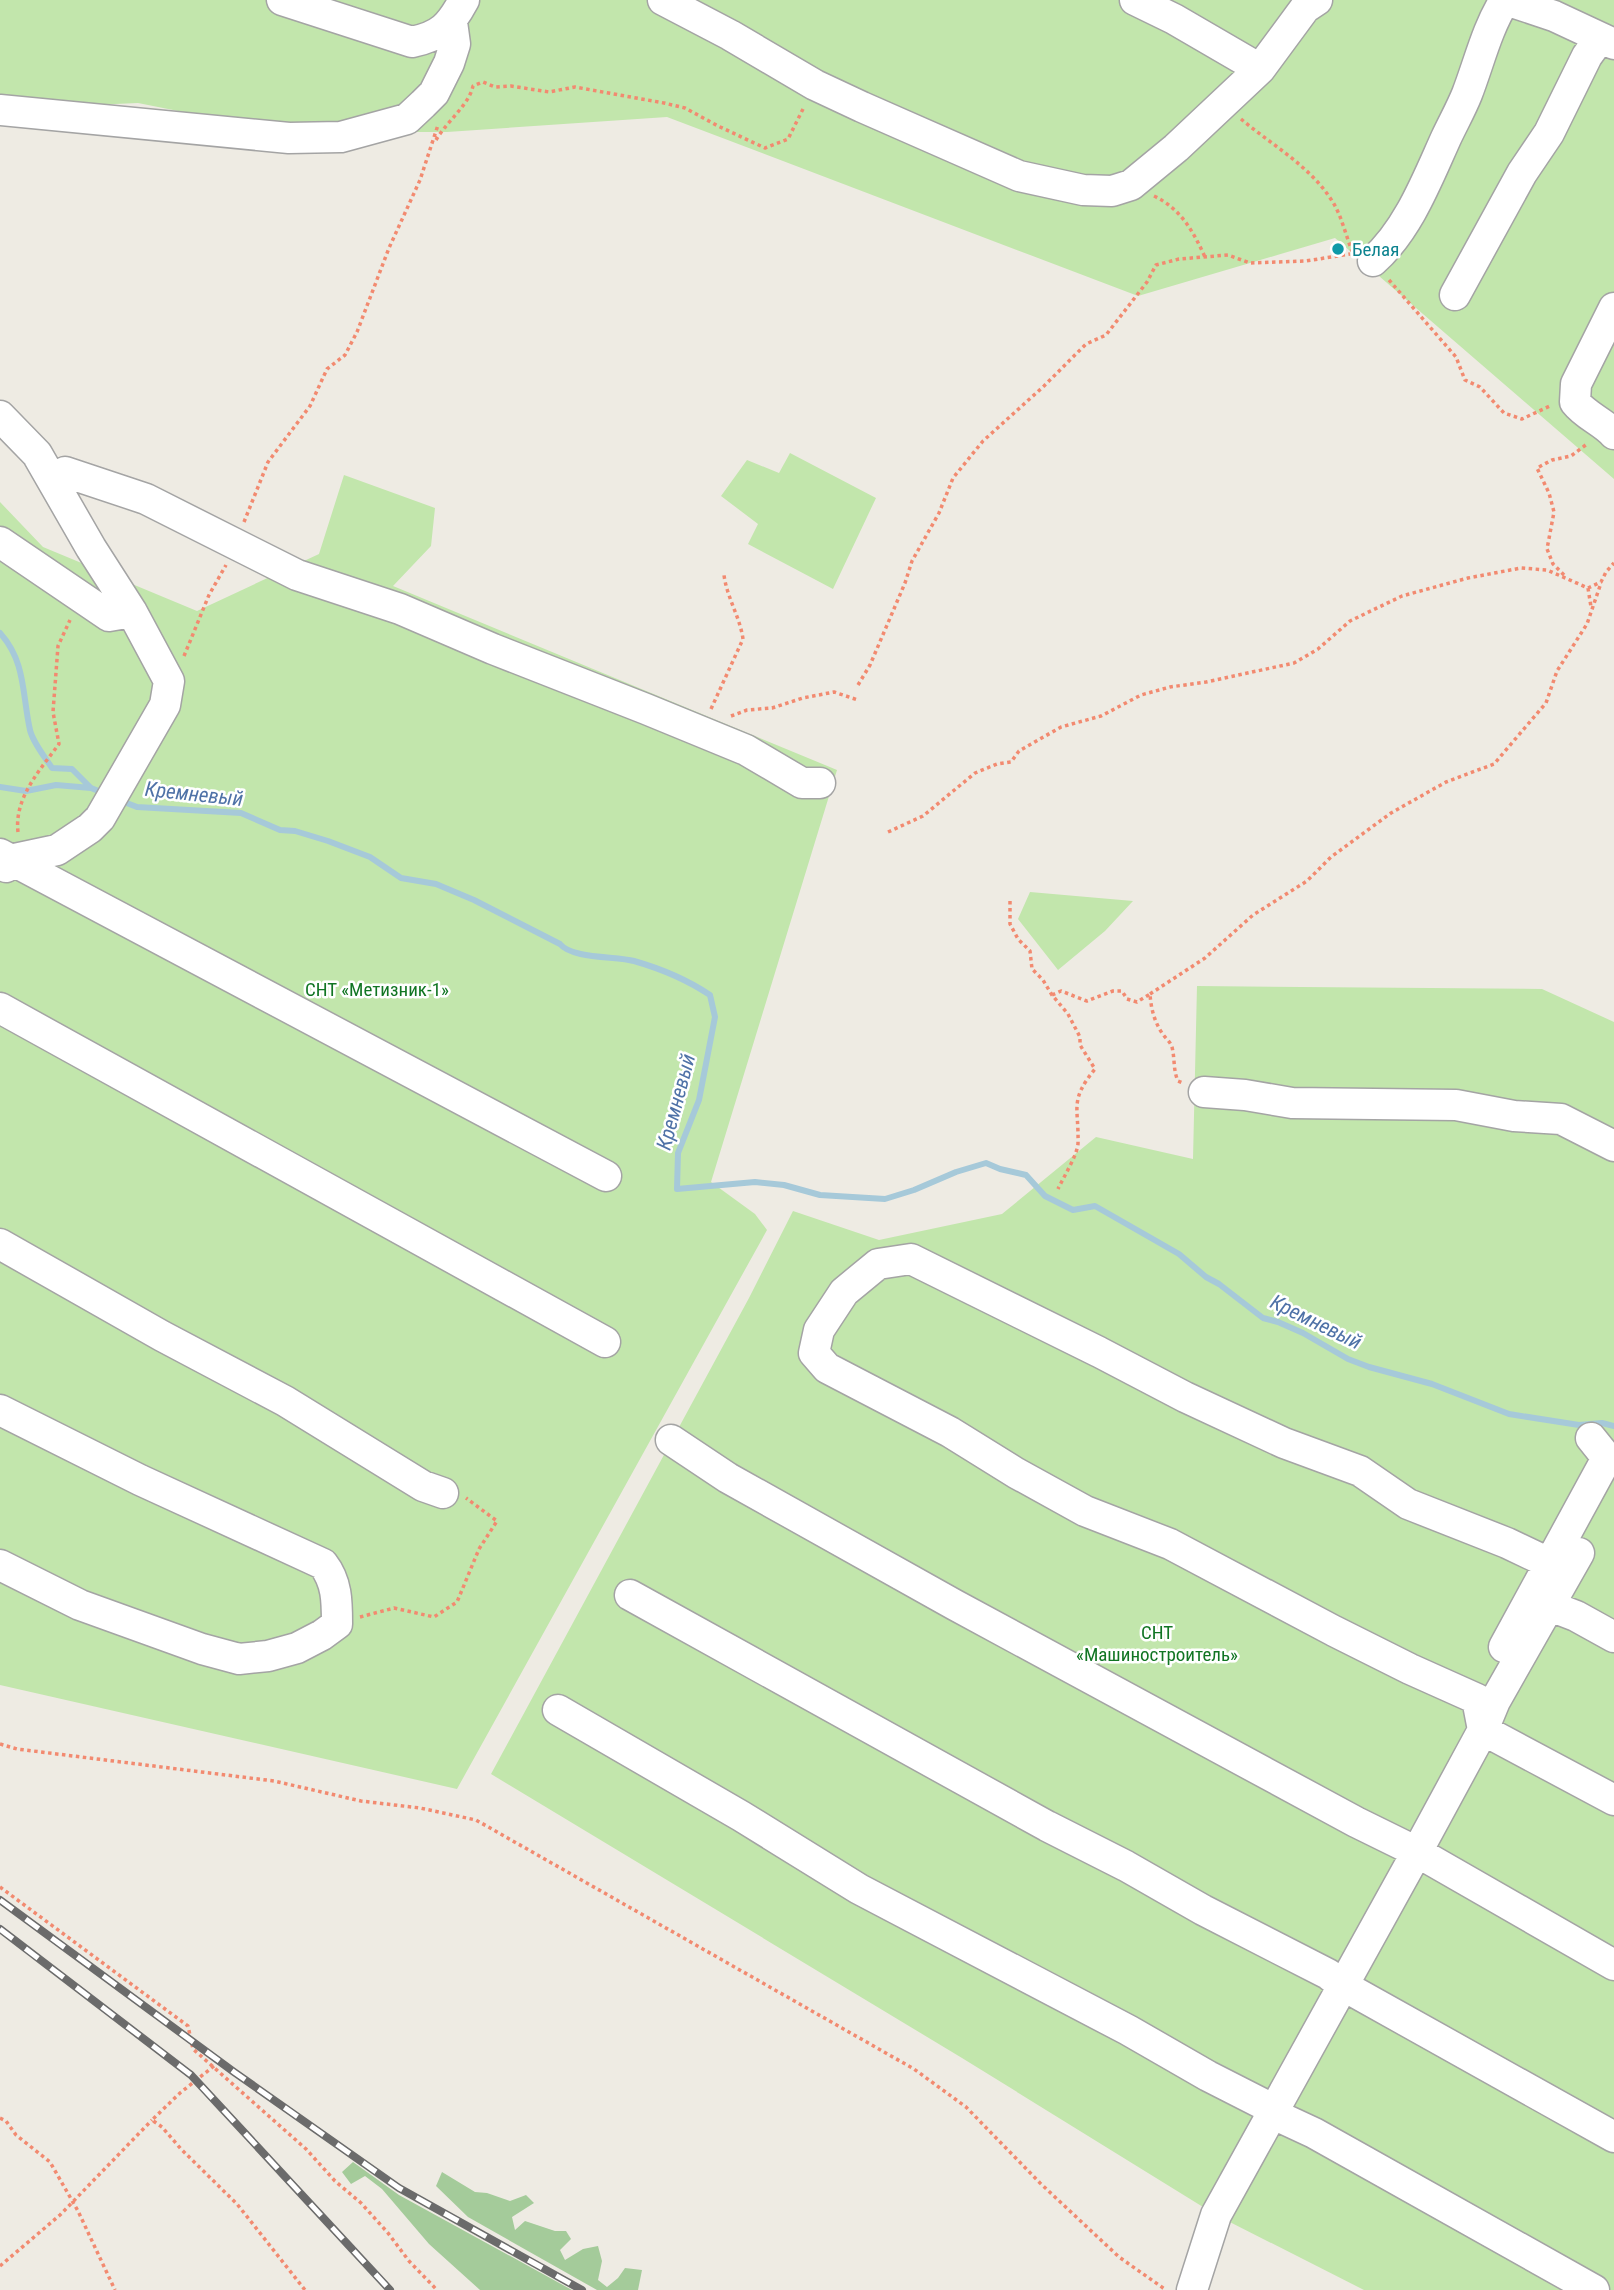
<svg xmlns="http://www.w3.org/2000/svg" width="1614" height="2290" font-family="'Roboto Condensed',sans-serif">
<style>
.grass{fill:#c2e6ac}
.forest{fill:#a4cb9a}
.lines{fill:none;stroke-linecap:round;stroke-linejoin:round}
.stream{stroke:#a6c9d9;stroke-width:6}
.minor-casing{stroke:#a4a4a4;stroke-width:33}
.path{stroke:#f28a70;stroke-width:3.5;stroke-dasharray:3.5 3.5;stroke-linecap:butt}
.minor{stroke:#fff;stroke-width:30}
.rail-casing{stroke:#6b6b6b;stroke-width:8}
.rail{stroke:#fff;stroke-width:5;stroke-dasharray:16;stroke-linecap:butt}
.culture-dot{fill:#0f9aa8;stroke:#fff;stroke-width:2.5}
.labels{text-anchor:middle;stroke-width:5;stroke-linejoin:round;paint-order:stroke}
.culture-label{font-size:19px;fill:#0d838f;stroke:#fff;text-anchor:start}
.park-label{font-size:19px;fill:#117523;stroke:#fff}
.water-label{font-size:21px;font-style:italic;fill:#4f72a7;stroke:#fff}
</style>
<rect width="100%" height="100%" fill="#eeebe3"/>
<path class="grass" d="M0,0H1614V479L1335,238L1138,296L667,117L447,132H284L138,103L0,109Z
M790,453L876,498L833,589L748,544L758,524L721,496L747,460L779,473Z
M344,475L435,508L431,546L393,586L837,770L711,1182L755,1214L767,1230L457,1789L0,1685V502L43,547L197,611L319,554Z
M1030,892L1133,901L1105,931L1058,970L1018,919Z
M1197,986L1542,989L1614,1022V2290H1364L1216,2215L962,2058L491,1774L749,1298L793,1211L879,1240L1002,1214L1096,1137L1193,1159Z"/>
<path class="forest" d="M353,2162L399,2195L572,2290H480L429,2244L382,2189L365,2176L351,2184L342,2172Z
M442,2172L475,2192L487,2193L510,2201L526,2195L534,2203L512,2217L515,2230L525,2221L555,2231H566L571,2239L560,2250L565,2260L583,2249L598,2246L602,2261L598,2280L607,2287L618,2278L625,2268L642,2270L638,2290H597L468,2217L436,2186Z"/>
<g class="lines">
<path class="stream" d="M0,633C26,662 22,694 30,730C33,743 45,757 52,768L72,769L91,788L106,794
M0,787L26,791L56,785L91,788
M119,800L137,807L241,813L280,830L295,831L328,841L370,857L401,878L436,884L474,900L560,944C572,959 616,956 634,961C662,969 686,979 710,995L715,1017L699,1100L678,1153L677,1189L755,1182L784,1185L820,1195L885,1199L914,1190L956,1172L986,1163L1000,1169L1026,1175L1045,1196L1073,1210L1095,1206L1179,1254L1206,1277L1219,1284L1263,1318L1278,1322L1303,1333L1348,1359L1369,1367L1432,1384L1509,1414L1579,1425L1602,1423L1614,1426"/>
<g class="minor-casing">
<path id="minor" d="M282,0L412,42C441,36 450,26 464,0
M663,0L730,35L815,85L862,107L1019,176L1083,190L1112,191L1131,185L1176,148L1260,69
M1135,0L1174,19L1260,69L1305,8L1317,0
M1506,0L1554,16L1614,44
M0,110L289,138L341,137L407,119L423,104L434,93L449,63L455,44L452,22
M1373,261C1408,230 1427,180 1446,138C1453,123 1461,109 1467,94C1479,63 1487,28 1505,0
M1455,295L1522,173L1549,133L1587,56L1600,38
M1614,308L1576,384L1575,402C1586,416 1602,421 1614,434
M0,416L37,454L91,548L132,612L169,681L165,705L100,818L90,828L57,850L10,860L6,867
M55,484L65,472L146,499L297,575L400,609L493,649L646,709L746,750L802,783H820
M0,542L109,616L132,612
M0,854L606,1176
M0,1008L605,1342
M1204,1092L1245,1095L1292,1103L1456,1105L1514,1116L1561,1119L1614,1146
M0,1244L162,1336L285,1401L423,1486L443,1493
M0,1410L140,1480L323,1564C337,1582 337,1601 337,1624L322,1635L297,1648L268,1656L239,1659L202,1649L80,1605L0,1565
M671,1440L728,1478L955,1605L1356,1822L1417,1852L1614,1965
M630,1595L1047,1826L1126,1866L1203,1910L1328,1974L1342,1985L1614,2137
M1614,1637L1576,1616L1550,1606L1549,1563L1507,1543L1408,1504L1360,1471L1284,1443L1185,1397L1099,1352L911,1259L878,1264L844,1292L819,1330L814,1353L827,1368L950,1432L1016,1473L1085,1511L1170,1544L1334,1631L1410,1669L1477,1699L1483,1730L1614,1800
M1504,1647L1607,1458L1591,1438
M558,1710L741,1816L859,1889L1128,2030L1208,2076L1261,2103L1271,2113L1314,2133L1594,2290
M1192,2290L1216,2215L1412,1861L1483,1730L1495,1701L1579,1553"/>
</g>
<path class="path" d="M1241,119C1273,146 1312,167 1334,204C1342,218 1346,236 1352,251
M436,140C447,121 469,105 473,86L483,82L495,87L511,86L549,92L575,87L664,103L685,108L718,126L765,148L788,139L804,107
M1154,196C1181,209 1193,231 1205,257
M1389,280L1456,357L1465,380L1480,387L1504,413L1522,419L1552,405
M244,522L268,462L310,406L327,369L345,355L357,332L389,248L420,180L438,125
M1564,575L1553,564L1547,549L1554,512L1549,493L1537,468L1552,460L1571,456L1587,444
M1588,588L1591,607
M184,656L209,595L226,565
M858,685L870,665L905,583L912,561L939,513L953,478L983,441L1044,386L1086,344L1106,335L1147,282L1156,265L1179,259L1228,255L1250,263L1306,261L1350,254
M711,709L743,639C740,617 727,598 724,575
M731,716L747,710L772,708L803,698L834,692L858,700
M18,832C14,798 40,770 59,744L53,712L58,646L70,620
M888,832L923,816L975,773L997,764L1011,762L1019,751L1061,727L1101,716L1141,695L1170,687L1206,682L1294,663L1318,649L1350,621L1402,596L1468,578L1521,568L1547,570L1588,588L1601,582L1606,572L1614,563
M1010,901V924L1018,939L1030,951L1032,969L1043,980L1052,995L1068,1014L1080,1037V1045L1095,1069C1069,1101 1079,1107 1078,1143C1078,1154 1063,1178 1058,1189
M1150,994L1205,958L1253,915L1307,881L1331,857L1391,813L1446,782L1494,764L1546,703L1557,671L1587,624L1601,583
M1052,995L1061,991L1087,1001L1113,991H1122L1127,999L1137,1002L1150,994C1151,1008 1154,1021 1162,1033C1165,1038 1170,1041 1172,1047C1175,1059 1173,1070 1178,1081L1183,1083
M360,1617L394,1608L434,1617L457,1602L479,1549L497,1521L466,1498
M0,1744L17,1749L274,1781L361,1801L420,1808L476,1820L914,2069L966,2107L1040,2183L1119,2257L1166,2290
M0,1887L188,2026L193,2049L306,2149L335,2181L361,2203L388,2233L409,2261L437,2290
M214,2066L180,2093L152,2120L162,2127L181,2149L237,2204L305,2290
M0,2118L6,2121L16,2135L50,2162L78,2211L115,2290
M0,2266L60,2215L152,2120"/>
<use href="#minor" class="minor"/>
<g class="rail-casing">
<path id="rail" d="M0,1900L234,2072L399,2188L582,2290
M0,1929L191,2075L390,2290"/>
</g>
<use href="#rail" class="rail"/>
</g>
<circle class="culture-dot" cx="1338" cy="249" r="7"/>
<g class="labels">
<g class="culture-label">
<text x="1352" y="256">Белая</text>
</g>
<g class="park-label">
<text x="377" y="996">СНТ «Метизник-1»</text>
<text x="1157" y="1639">СНТ<tspan x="1157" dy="22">«Машиностроитель»</tspan></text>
</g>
<g class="water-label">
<text transform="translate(194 794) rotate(6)" y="7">Кремневый</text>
<text transform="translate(676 1102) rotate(-75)" y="7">Кремневый</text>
<text transform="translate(1316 1322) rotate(26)" y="7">Кремневый</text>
</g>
</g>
</svg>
